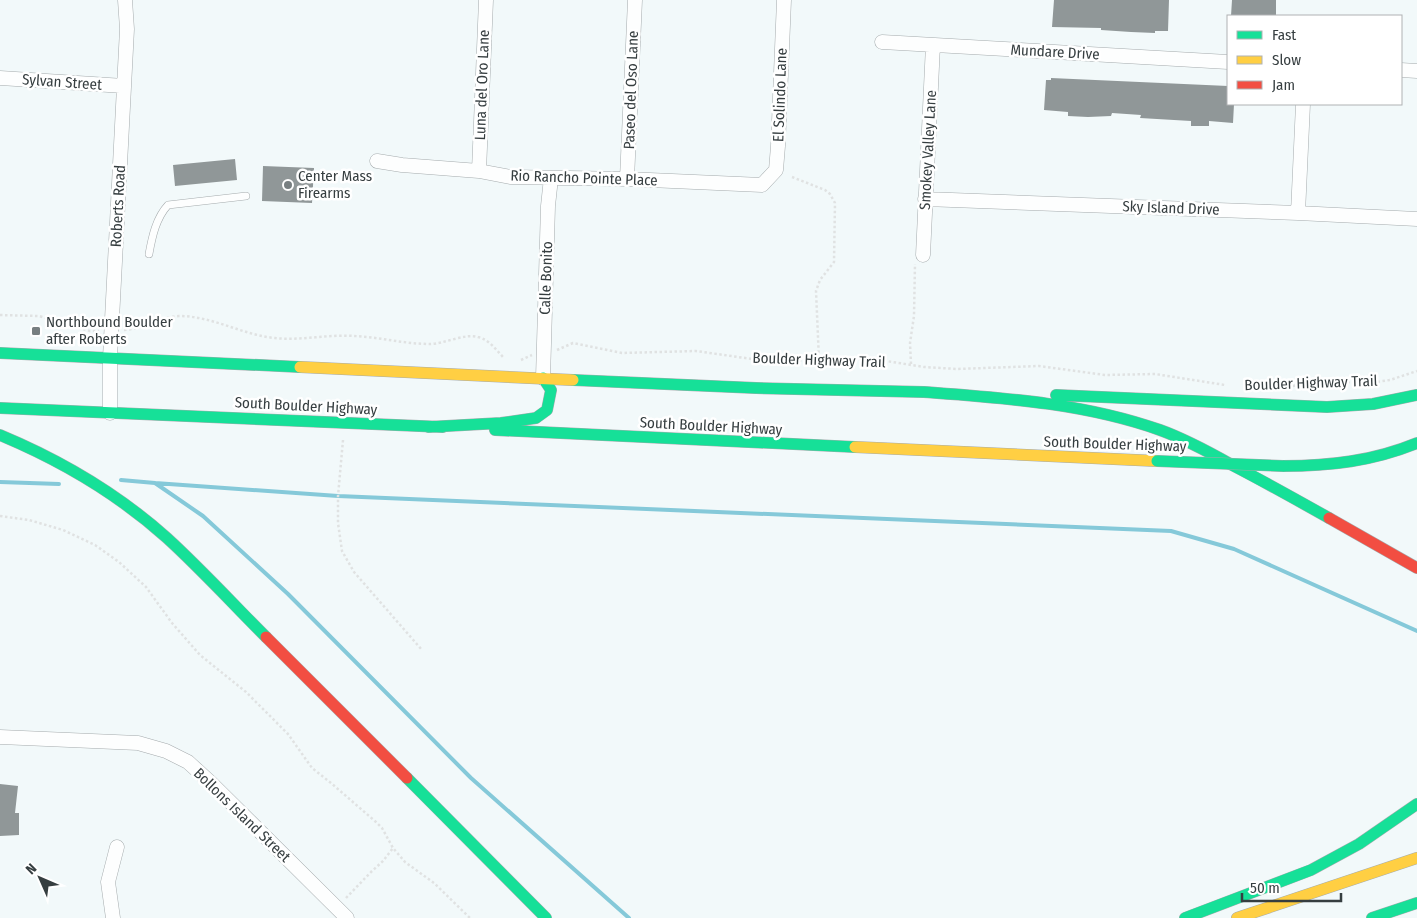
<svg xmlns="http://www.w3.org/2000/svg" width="1417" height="918" font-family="'Fira Sans Condensed',sans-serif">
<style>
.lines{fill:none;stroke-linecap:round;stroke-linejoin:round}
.stream{stroke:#85c9d9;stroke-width:4}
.building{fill:#909798}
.lane-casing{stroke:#a5abad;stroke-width:8}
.street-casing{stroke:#a5abad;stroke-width:15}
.fast-casing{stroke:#a5abad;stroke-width:12}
.slow-casing{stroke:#a5abad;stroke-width:12}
.jam-casing{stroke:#a5abad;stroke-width:12}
.path{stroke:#e0e2e2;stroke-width:2.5;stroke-dasharray:2.5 2.5;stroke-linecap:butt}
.lane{stroke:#fdfefe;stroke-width:7}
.street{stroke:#fdfefe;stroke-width:14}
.fast{stroke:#16e098;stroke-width:11}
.slow{stroke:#ffcf43;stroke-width:11}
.jam{stroke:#f24e42;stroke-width:11}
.fast-bridge-casing{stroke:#a5abad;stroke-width:12;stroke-linecap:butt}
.fast-bridge{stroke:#16e098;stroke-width:11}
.poi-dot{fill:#787f81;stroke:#fff;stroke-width:2}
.labels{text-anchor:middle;stroke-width:5;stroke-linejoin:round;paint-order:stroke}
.street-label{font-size:15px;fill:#363e40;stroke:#fff}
.poi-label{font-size:15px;fill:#363e40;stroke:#fff;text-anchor:start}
</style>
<rect width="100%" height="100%" fill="#f2f9fa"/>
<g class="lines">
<path class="stream" d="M121,480L155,483L203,516L288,594L471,778L629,918
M0,482L59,484
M155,483L338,496L1171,531L1234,549L1417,631"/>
</g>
<path class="building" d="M1054,0H1169L1168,31H1155V33L1131,32L1101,30V28L1052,27Z
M1232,0H1276V16H1231Z
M1051,78L1228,86V104H1234L1233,123L1209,121V126H1191V121L1140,118L1141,115L1112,113L1111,116L1088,117L1068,116V112L1044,110L1046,80H1051Z
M235,159L237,180L175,186L173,165Z
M263,166L314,168L312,203L262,201Z
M0,784L18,786L15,813H19V835L0,836Z"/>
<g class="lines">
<g class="lane-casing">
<path id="lane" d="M149,254C152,237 156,218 168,205L246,196"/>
</g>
<g class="street-casing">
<path id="street" d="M882,42L1228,62
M1401,70L1417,71
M0,78L124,86
M377,161L402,165L479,171L510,177L627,179L762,185L776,170L778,146L784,0
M479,171L486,0
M627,179L635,0
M925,199L1298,213L1417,219
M1298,213L1303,104
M923,255L933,45
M543,378L548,206L551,178
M110,413V358L127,29L125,0
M0,737L138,743L166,751L188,762L211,783L347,918
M113,918L108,882L117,847"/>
</g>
<g class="fast-casing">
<path id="fast" d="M0,353L300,367
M573,380L756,388L924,392
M924,392C1004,398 1084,403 1160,430C1185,439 1209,452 1232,465C1265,482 1297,500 1329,518
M1056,395L1327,407L1373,404L1417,395
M0,408L443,427
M428,427L501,423L536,418L547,410L551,390L543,378
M495,430L855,447
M0,435C60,460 118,494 167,538C201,569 233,604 266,637
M1283,466C1330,466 1373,461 1417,443
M407,778L546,918
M1185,918L1311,870L1359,844L1417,804
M1372,918L1417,903"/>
</g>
<g class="slow-casing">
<path id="slow" d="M300,367L573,380
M855,447L1157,461
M1237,918L1417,858"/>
</g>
<g class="jam-casing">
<path id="jam" d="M1329,518L1417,568
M266,637L407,778"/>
</g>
<path class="path" d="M792,177L825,190L830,194L835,203L834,262L820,280L816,291L819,360
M0,315L39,316L90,331H99
M124,330C143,329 160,317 179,316C213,316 242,335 275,338C301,341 328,334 354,336C379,337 404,344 430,344C444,344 465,333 478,337C490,340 496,350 504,358
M557,350L573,343L622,353L696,351L759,360L780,361L859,359L880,360L924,367L957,369L1039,366L1105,375L1155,374L1225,385
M521,360L532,355
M911,364L910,343L914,316L915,264
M1268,387H1287L1314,382H1376L1390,380L1417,371
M343,440L338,496V523L342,551L354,572L422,650
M0,516L29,520L63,530L95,545L119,562L146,587L172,623L200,655L246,692L288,734L312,768L331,783L376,822L382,828L393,848L405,862L434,883L470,918
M346,898L371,872L383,861L393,848"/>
<use href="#lane" class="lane"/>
<use href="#street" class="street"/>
<use href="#fast" class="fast"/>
<use href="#slow" class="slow"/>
<use href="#jam" class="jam"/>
<g class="fast-bridge-casing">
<path id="fast-bridge" d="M1157,461L1283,466"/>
</g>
<use href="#fast-bridge" class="fast-bridge"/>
</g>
<g class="poi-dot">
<circle cx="288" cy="185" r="5"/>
<rect x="31" y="326" width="10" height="10" rx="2.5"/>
</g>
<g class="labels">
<g class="street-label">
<text transform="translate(1055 52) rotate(3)" y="5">Mundare Drive</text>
<text transform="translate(62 82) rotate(4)" y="5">Sylvan Street</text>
<text transform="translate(482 85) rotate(-88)" y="5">Luna del Oro Lane</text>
<text transform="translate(631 90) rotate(-88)" y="5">Paseo del Oso Lane</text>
<text transform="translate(780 95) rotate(-88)" y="5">El Solindo Lane</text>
<text transform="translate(928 150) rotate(-87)" y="5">Smokey Valley Lane</text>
<text transform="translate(584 178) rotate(2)" y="5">Rio Rancho Pointe Place</text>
<text transform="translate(118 206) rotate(-87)" y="5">Roberts Road</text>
<text transform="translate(1171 208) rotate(2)" y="5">Sky Island Drive</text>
<text transform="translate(546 278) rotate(-88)" y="5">Calle Bonito</text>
<text transform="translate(819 360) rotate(2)" y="5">Boulder Highway Trail</text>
<text transform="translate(1311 383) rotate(-2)" y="5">Boulder Highway Trail</text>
<text transform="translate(306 406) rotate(3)" y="5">South Boulder Highway</text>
<text transform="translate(711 426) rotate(3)" y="5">South Boulder Highway</text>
<text transform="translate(1115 444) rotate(2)" y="5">South Boulder Highway</text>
<text transform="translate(242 815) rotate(44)" y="5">Bollons Island Street</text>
</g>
<g class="poi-label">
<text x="298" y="181">Center Mass<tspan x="298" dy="17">Firearms</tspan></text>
<text x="46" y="327">Northbound Boulder<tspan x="46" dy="17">after Roberts</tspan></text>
</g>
</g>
<rect x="1227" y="15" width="175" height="90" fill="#ffffff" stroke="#afb2b3"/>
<rect x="1237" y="31" width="25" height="8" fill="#16e098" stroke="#afb2b3"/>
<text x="1272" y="40" font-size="15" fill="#363e40">Fast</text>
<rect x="1237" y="56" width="25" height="8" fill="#ffcf43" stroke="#afb2b3"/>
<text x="1272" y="65" font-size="15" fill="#363e40">Slow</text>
<rect x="1237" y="81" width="25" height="8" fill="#f24e42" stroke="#afb2b3"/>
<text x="1272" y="90" font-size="15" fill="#363e40">Jam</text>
<g transform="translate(40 878) rotate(315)" stroke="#ffffff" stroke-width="4" paint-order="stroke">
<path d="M0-4L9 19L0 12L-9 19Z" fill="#363e40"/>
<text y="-8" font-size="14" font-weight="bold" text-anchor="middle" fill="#363e40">N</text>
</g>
<path d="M1242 893v8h99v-8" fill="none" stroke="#363e40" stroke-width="2.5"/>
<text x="1250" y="893" font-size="15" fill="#363e40" stroke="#ffffff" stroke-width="4" paint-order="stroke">50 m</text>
</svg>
